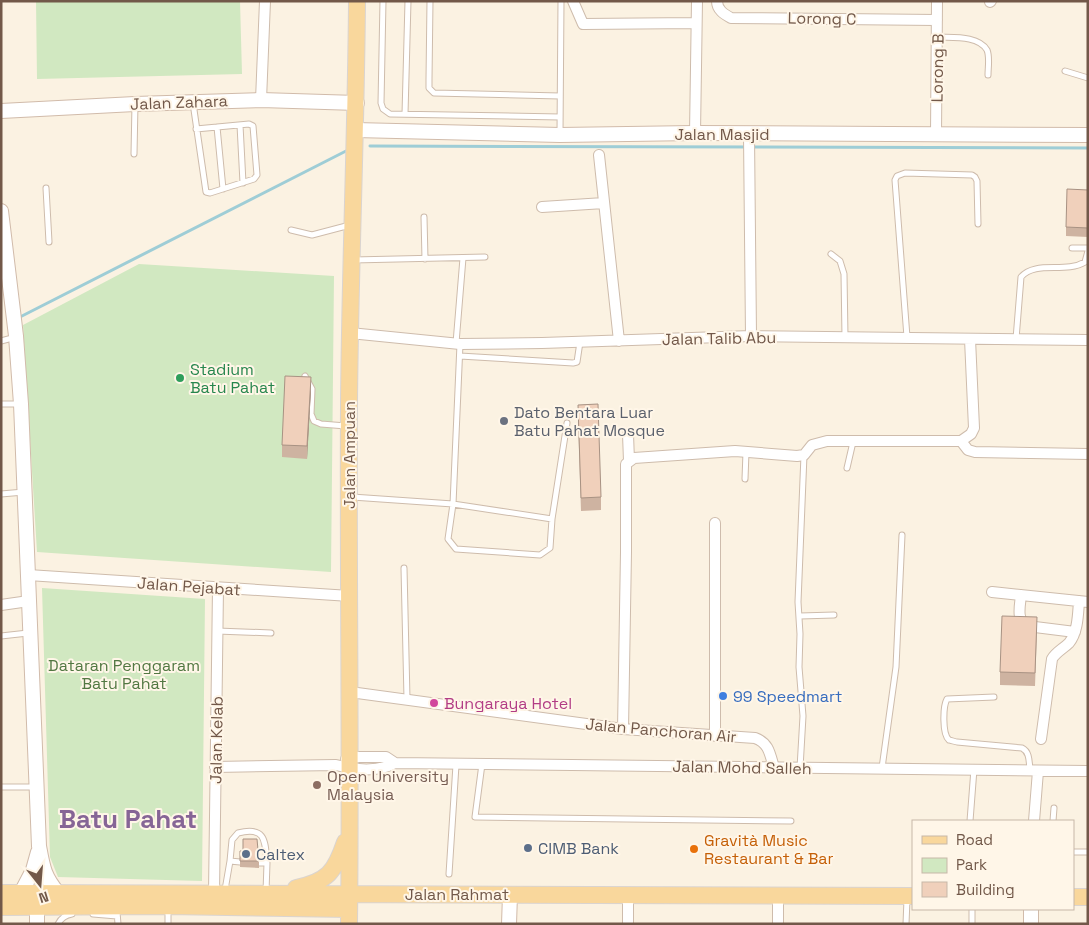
<svg xmlns="http://www.w3.org/2000/svg" width="1089" height="925" font-family="'Space Grotesk',sans-serif">
<style>
.green{fill:#d1e8c1}
.lines{fill:none;stroke-linecap:round;stroke-linejoin:round}
.stream{stroke:#9ecdd6;stroke-width:3}
.lane-casing{stroke:#cebcac;stroke-width:7}
.street-casing{stroke:#cebcac;stroke-width:12}
.secondary-casing{stroke:#d1bbaa;stroke-width:16}
.primary-casing{stroke:#dad4d0;stroke-width:18}
.lane{stroke:#fff;stroke-width:5}
.street{stroke:#fff;stroke-width:10}
.secondary{stroke:#fff;stroke-width:14}
.primary{stroke:#f9d79c;stroke-width:16}
.wall{fill:#ceb3a1}
.shaded-wall{fill:#a89283}
.building{fill:#f0d0bb;stroke:#a89283}
.leisure-dot{fill:#2e9e5b;stroke:#fff6e8;stroke-width:2}
.worship-dot{fill:#6b7280;stroke:#fff6e8;stroke-width:2}
.shop-dot{fill:#3f7fe0;stroke:#fff6e8;stroke-width:2}
.hotel-dot{fill:#d1479c;stroke:#fff6e8;stroke-width:2}
.education-dot{fill:#8d6e63;stroke:#fff6e8;stroke-width:2}
.service-dot{fill:#5c6f8a;stroke:#fff6e8;stroke-width:2}
.food-dot{fill:#e8710a;stroke:#fff6e8;stroke-width:2}
.labels{text-anchor:middle;stroke-width:4;stroke-linejoin:round;paint-order:stroke}
.street-label{font-size:16px;fill:#725849;stroke:#fff6e8}
.leisure-label{font-size:16px;fill:#27864d;stroke:#fff6e8;text-anchor:start}
.worship-label{font-size:16px;fill:#5b616d;stroke:#fff6e8;text-anchor:start}
.park-label{font-size:16px;fill:#527842;stroke:#fff6e8}
.shop-label{font-size:16px;fill:#366cbe;stroke:#fff6e8;text-anchor:start}
.hotel-label{font-size:16px;fill:#b23c85;stroke:#fff6e8;text-anchor:start}
.education-label{font-size:16px;fill:#785e54;stroke:#fff6e8;text-anchor:start}
.food-label{font-size:16px;fill:#c56008;stroke:#fff6e8;text-anchor:start}
.service-label{font-size:16px;fill:#4e5e75;stroke:#fff6e8;text-anchor:start}
.town-label{font-size:26px;font-weight:bold;fill:#866596;stroke:#fff6e8}
</style>
<rect width="100%" height="100%" fill="#fbf2e2"/>
<path class="green" d="M36,1H240L242,74L37,79Z
M139,264L334,276L331,572L37,552L23,325Z
M42,588L205,599L202,881L58,877L50,857Z"/>
<g class="lines">
<path class="stream" d="M370,146L1088,148
M20,317L346,151"/>
<g class="lane-casing">
<path id="lane" d="M383,1L381,103L383,109L390,114L560,117
M430,1L429,79V88L434,93L560,96
M937,37C952,38 978,35 987,50C990,57 988,67 988,75
M1065,71L1088,78
M193,103L206,192L210,193L254,179L257,175L253,126L249,124L196,129
M405,114L408,1
M240,125L243,183
M217,127L223,189
M560,133L561,1
M134,154L135,104
M46,188L49,242
M424,217L425,259
M291,230L312,235L350,225
M1072,248H1088
M831,254L840,261L844,274L845,337
M353,260L485,257
M907,337L895,180L897,176L905,173L972,175L975,177L977,181L978,224
M1016,339L1021,277C1036,260 1065,274 1085,262L1088,251
M1,341L16,337
M456,343L463,258
M460,344L453,504L448,539L456,549L540,555L550,548L552,519L567,423
M460,356L573,363L577,362L580,342
M305,376L312,389L311,414L314,421L321,424L346,426
M1,404H20
M847,468L853,442
M745,479L746,452
M1,494L24,492
M352,497L453,504L552,519
M404,568L407,699
M800,616L834,615
M217,631L271,633
M1,636L28,633
M994,697L947,699C943,706 942,734 949,740C950,740 956,742 957,742L1022,748C1030,752 1029,762 1030,770
M482,764L475,817L791,821
M800,768L803,716L799,667L800,634L798,602L804,455
M882,768L896,667L902,535
M1,787H36
M970,821L974,769
M1053,821L1054,808
M1073,852H1088
M230,861L232,840L238,833C266,826 265,841 267,863
M259,863H267L266,892
M449,874L456,765
M225,890L230,861L240,862
M168,909V924
M972,909V924
M117,912L118,924
M93,914L117,916
M58,924C61,918 65,915 72,914
M906,924L907,899"/>
</g>
<g class="street-casing">
<path id="street" d="M573,1L583,24L696,23
M717,1C717,10 724,14 731,18L937,20
M990,2L991,1
M261,100L265,1
M695,133L697,1
M749,135L751,336
M936,135L937,1
M599,155L619,341
M542,207L604,203
M350,333L460,344L542,343L751,336L1088,340
M628,434L629,461
M961,441L968,450L975,452L1088,454
M28,575L350,596
M992,592L1088,602
M1021,595C1020,606 1016,620 1027,626L1075,632
M1,605L29,601
M350,692L623,729L755,738C769,743 770,754 774,768
M623,729L626,552V464L634,458L735,451L797,456L804,455L812,445L827,441H961L971,434L974,428L970,339
M715,736V523
M1041,739L1052,659C1056,652 1063,649 1069,643C1078,632 1078,614 1079,601
M346,759L351,757H386L395,763
M215,767L336,765C355,770 378,772 395,763L1088,771
M1034,821L1038,771
M214,893L218,588
M628,895V924
M778,924V896"/>
</g>
<g class="secondary-casing">
<path id="secondary" d="M1,111L135,104L261,100L357,103
M355,130L560,135L695,133L1088,135
M1,211L16,336L21,404L39,846C43,868 44,876 58,893
M21,893L33,870L38,852
M37,907V924
M1031,909V924
M509,924L510,895"/>
</g>
<g class="primary-casing">
<path id="primary" d="M296,888C327,882 335,872 345,842
M1,893L913,896
M1073,897H1088
M1,907L168,906L349,909
M349,924C351,751 348,578 349,405C350,270 356,136 357,1"/>
</g>
<use href="#lane" class="lane"/>
<use href="#street" class="street"/>
<use href="#secondary" class="secondary"/>
<use href="#primary" class="primary"/>
</g>
<path class="wall" d="M1088,190V237L1066,236V227Z
M311,390L307,459L282,457V445Z
M578,418L601,497V510L581,511Z
M1037,630L1035,686L1000,685V672Z
M240,851L259,861V868L240,867Z"/>
<path class="shaded-wall" d="M311,377V390L307,459V446Z"/>
<path class="building" d="M1067,189L1088,190V228L1066,227Z
M285,376L311,377L307,446L282,445Z
M598,404L601,497L581,498L578,405Z
M1002,616L1037,617L1035,673L1000,672Z
M243,839H257L259,861H240V851H243Z"/>
<circle class="leisure-dot" cx="180" cy="378" r="5"/>
<circle class="worship-dot" cx="504" cy="421" r="5"/>
<circle class="shop-dot" cx="723" cy="696" r="5"/>
<circle class="hotel-dot" cx="434" cy="703" r="5"/>
<circle class="education-dot" cx="317" cy="785" r="5"/>
<g class="service-dot">
<circle cx="528" cy="848" r="5"/>
<circle cx="246" cy="854" r="5"/>
</g>
<circle class="food-dot" cx="694" cy="849" r="5"/>
<g class="labels">
<g class="street-label">
<text transform="translate(822 18) rotate(1)" y="6">Lorong C</text>
<text transform="translate(937 68) rotate(-89)" y="6">Lorong B</text>
<text transform="translate(179 102) rotate(-2)" y="6">Jalan Zahara</text>
<text x="722" y="140">Jalan Masjid</text>
<text transform="translate(719 338) rotate(-1)" y="6">Jalan Talib Abu</text>
<text transform="translate(349 455) rotate(-90)" y="6">Jalan Ampuan</text>
<text transform="translate(189 586) rotate(4)" y="6">Jalan Pejabat</text>
<text transform="translate(661 730) rotate(5)" y="6">Jalan Panchoran Air</text>
<text transform="translate(216 740) rotate(-89)" y="6">Jalan Kelab</text>
<text transform="translate(742 767) rotate(1)" y="6">Jalan Mohd Salleh</text>
<text x="457" y="900">Jalan Rahmat</text>
</g>
<g class="leisure-label">
<text x="190" y="375">Stadium<tspan x="190" dy="18">Batu Pahat</tspan></text>
</g>
<g class="worship-label">
<text x="514" y="418">Dato Bentara Luar<tspan x="514" dy="18">Batu Pahat Mosque</tspan></text>
</g>
<g class="park-label">
<text x="124" y="671">Dataran Penggaram<tspan x="124" dy="18">Batu Pahat</tspan></text>
</g>
<g class="shop-label">
<text x="733" y="702">99 Speedmart</text>
</g>
<g class="hotel-label">
<text x="444" y="709">Bungaraya Hotel</text>
</g>
<g class="education-label">
<text x="327" y="782">Open University<tspan x="327" dy="18">Malaysia</tspan></text>
</g>
<g class="food-label">
<text x="704" y="846">Gravità Music<tspan x="704" dy="18">Restaurant &amp; Bar</tspan></text>
</g>
<g class="service-label">
<text x="538" y="854">CIMB Bank</text>
<text x="256" y="860">Caltex</text>
</g>
<g class="town-label">
<text x="128" y="828">Batu Pahat</text>
</g>
</g>
<rect width="1089" height="925" fill="none" stroke="#725849" stroke-width="5"/>
<rect x="912" y="820" width="162" height="90" fill="#fff6e8" stroke="#c7b7a8"/>
<rect x="922" y="836" width="25" height="8" fill="#f9d79c" stroke="#c7b7a8"/>
<text x="956" y="845" font-size="15" fill="#725849">Road</text>
<rect x="922" y="858" width="25" height="15" fill="#d1e8c1" stroke="#c7b7a8"/>
<text x="956" y="870" font-size="15" fill="#725849">Park</text>
<rect x="922" y="882" width="25" height="15" fill="#f0d0bb" stroke="#c7b7a8"/>
<text x="956" y="895" font-size="15" fill="#725849">Building</text>
<g transform="translate(40 885) rotate(163)" stroke="#fff6e8" stroke-width="4" paint-order="stroke">
<path d="M0-4L9 19L0 12L-9 19Z" fill="#725849"/>
<text y="-8" font-size="14" font-weight="bold" text-anchor="middle" fill="#725849">N</text>
</g>
</svg>
